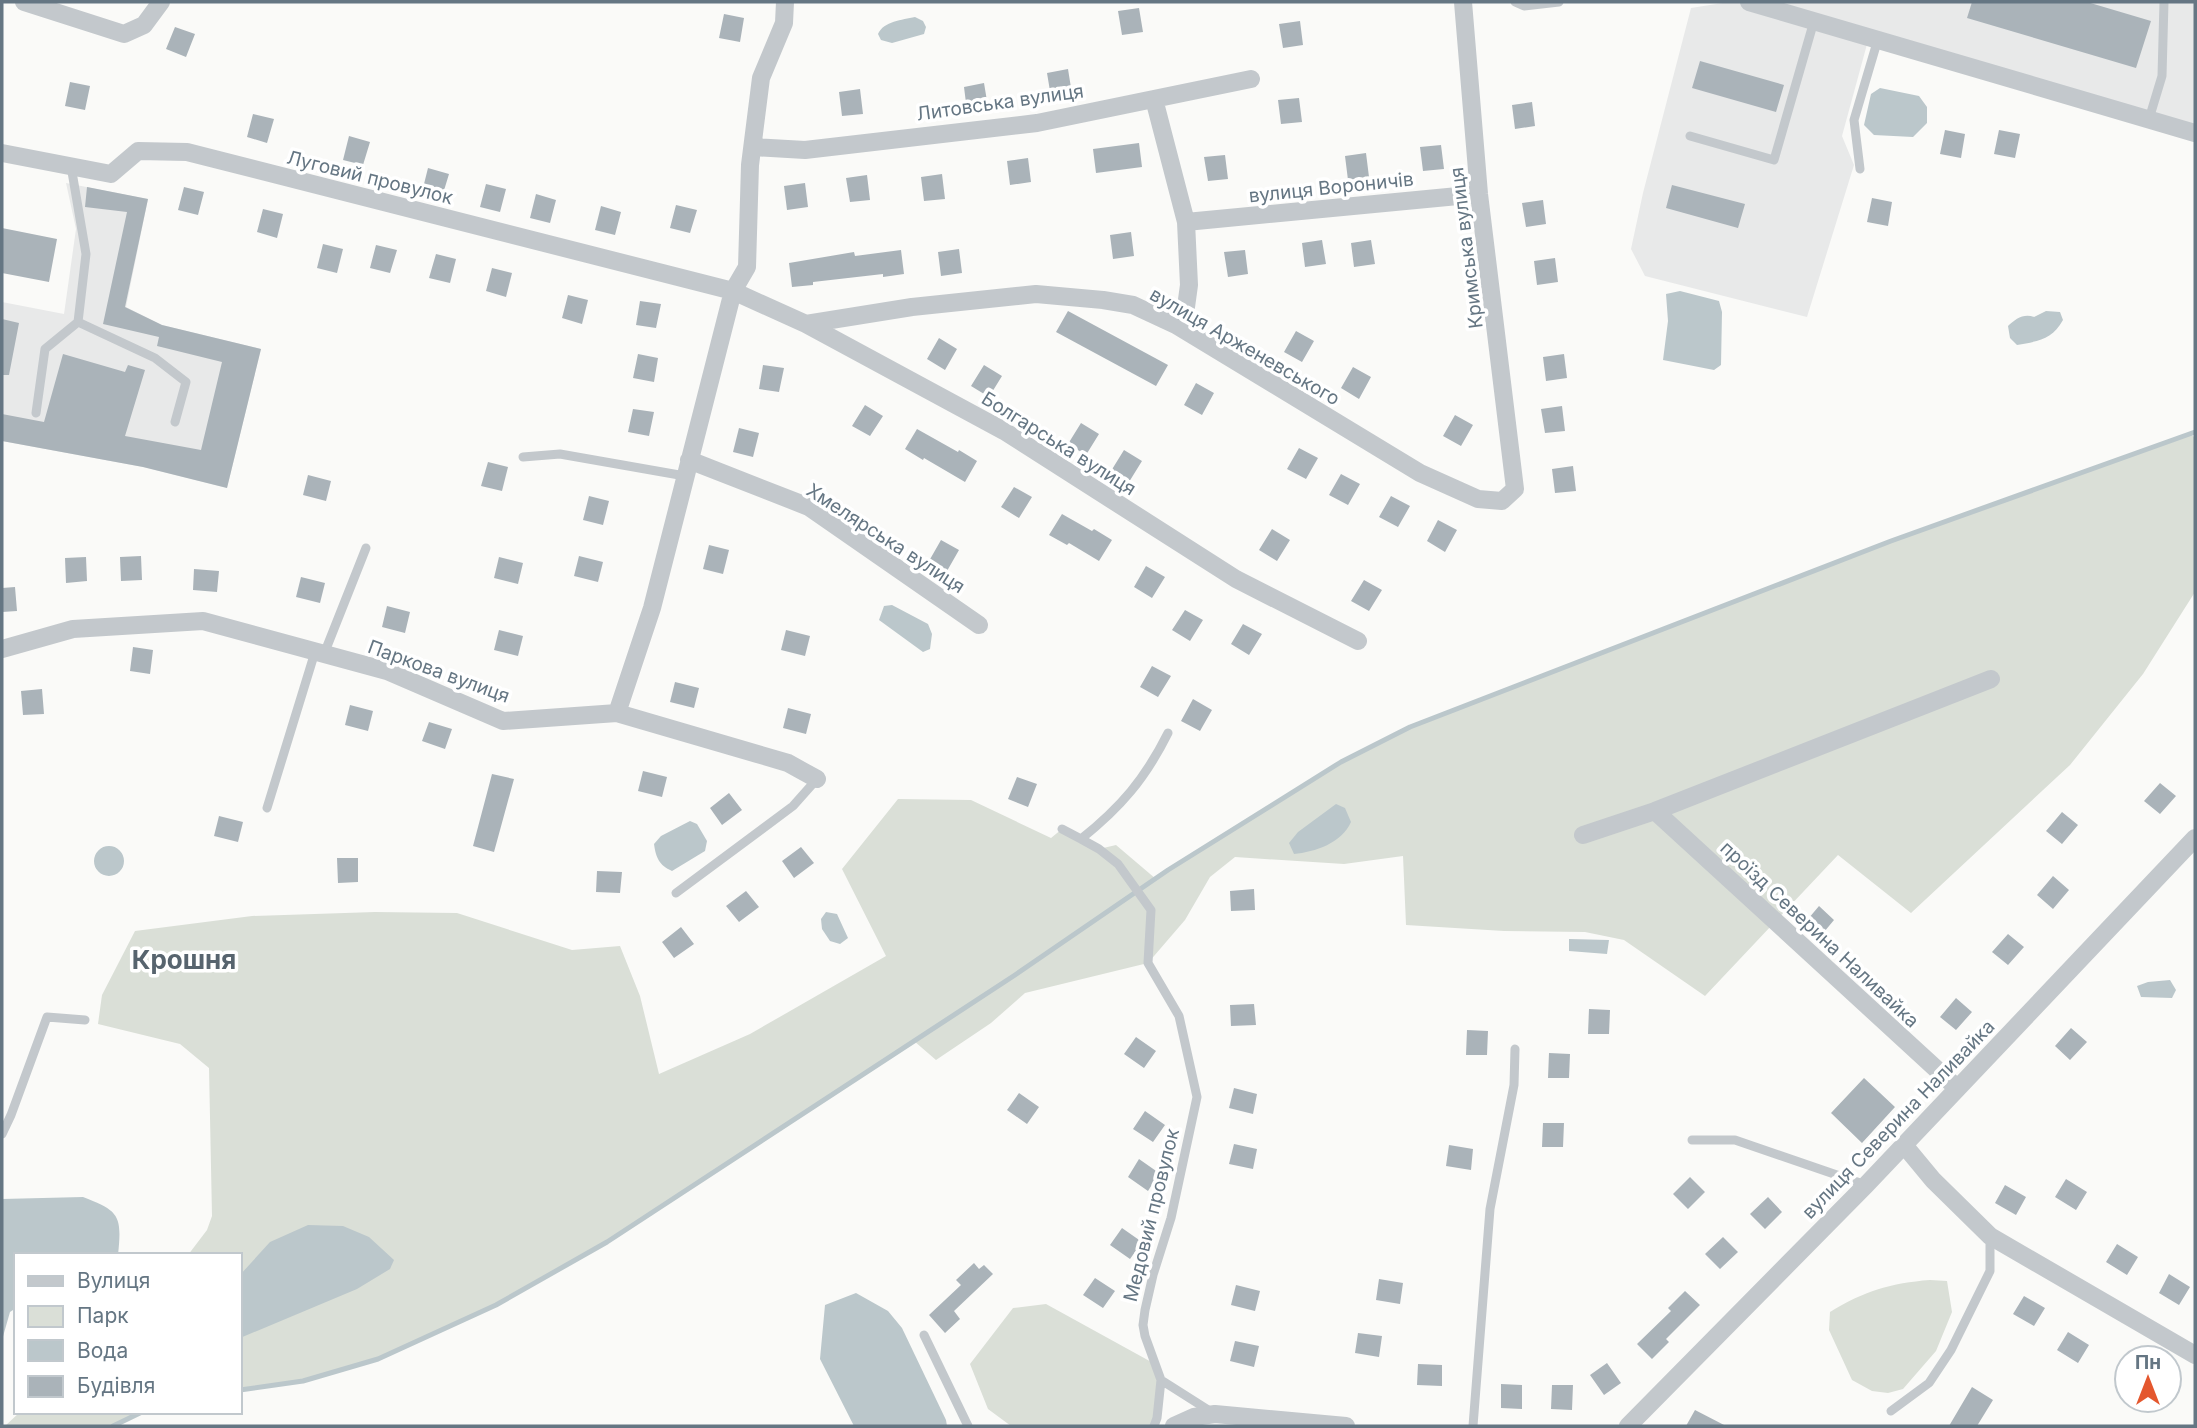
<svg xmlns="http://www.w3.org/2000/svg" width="2197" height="1428" font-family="Inter,sans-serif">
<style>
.built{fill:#e8e9e9}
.green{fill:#dadfd7}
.water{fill:#bbc7cb}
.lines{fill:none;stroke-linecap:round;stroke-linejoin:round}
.stream{stroke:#bbc7cb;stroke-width:5}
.building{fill:#aab3b9}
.service{stroke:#c3c8cc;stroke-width:9}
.minor{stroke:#c3c8cc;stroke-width:18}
.labels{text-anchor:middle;stroke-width:7;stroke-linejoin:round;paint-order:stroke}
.street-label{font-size:19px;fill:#657683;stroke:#fff}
.district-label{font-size:26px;font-weight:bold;fill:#57646e;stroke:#fff}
</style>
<rect width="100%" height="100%" fill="#fafaf8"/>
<path class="built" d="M1729,2H2195V133L1869,37L1842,136L1854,165L1807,317L1645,276L1631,249L1643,193L1691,8Z
M66,183L148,199L126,307L162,325L261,349L227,488L143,467L2,441V302L64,314L76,229Z"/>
<path class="green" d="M2191,434L2195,438V592L2143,674L2070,765L1911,913L1838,855L1705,996L1624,940L1585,932L1504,931L1406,925L1403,856L1344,864L1235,857L1210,877L1185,920L1148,963L1025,993L991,1023L936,1060L914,1041L607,1242L496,1305L378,1359L303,1381L240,1390V1255H188L207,1230L212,1216L209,1068L180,1044L98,1024L102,995L135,931L252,916L375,912L457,913L572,950L620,946L640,996L659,1074L750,1034L886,956L842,869L898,799L971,800L1051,838L1062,829L1099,849L1116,845L1156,879L1341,762L1410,727L1891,541Z
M1930,1280L1947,1281L1952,1312L1936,1351L1903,1389L1888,1393L1872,1391L1852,1380L1829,1330L1830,1312C1864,1291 1891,1283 1930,1280Z
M1046,1304L1155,1364L1161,1380L1154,1426H1011L988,1409L970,1364L1013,1308Z
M20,1412H142L113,1426H5Z"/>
<path class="water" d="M915,17L923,21L926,27L924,34L892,43L881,40L878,34C884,21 902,20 915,17Z
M1880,88L1919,96L1927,107V123L1913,137L1874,135L1864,125L1871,94Z
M1680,291L1719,301L1722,312L1721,365L1714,370L1663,360L1668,321L1666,294Z
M2046,311L2060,312L2063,320C2052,340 2038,341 2017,345L2010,338L2008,326C2015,319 2024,313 2034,317Z
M892,605L928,624L932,634L930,649L923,652L879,620L884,606Z
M1336,804L1345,808L1351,822C1342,843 1315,852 1294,854L1289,843L1298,832Z
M690,821L697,824L707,841L705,851L672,871C659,865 656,858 654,844L661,836Z
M94 861a15 15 0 1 1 30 0a15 15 0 1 1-30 0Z
M826,912L837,914L848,938L840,944L830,941L822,929L821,919Z
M1569,939L1609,940L1607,954L1569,951Z
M2170,980L2176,990L2172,998L2141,997L2137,986L2148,982Z
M83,1197C120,1211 122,1216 118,1255H16V1308L10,1312L2,1340V1199Z
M308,1225L343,1226L369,1237L394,1260L390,1269L357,1289L240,1338V1275L270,1242Z
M856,1293L888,1311L902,1328L946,1420L947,1426H854L820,1359L825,1305Z"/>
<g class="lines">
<path class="stream" d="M240,1390L303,1381L378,1359L496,1305L607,1242L1015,975L1168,870L1341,762L1410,727L1891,541L2195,432
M113,1426L142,1412"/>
</g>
<path class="building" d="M1972,2H2087L2151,21L2136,68L1967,18Z
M1139,8L1143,32L1122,35L1118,11Z
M724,14L744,18L740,42L719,38Z
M1300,21L1303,45L1283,48L1279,24Z
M175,27L195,34L186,57L166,49Z
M1700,61L1784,85L1776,112L1692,88Z
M1068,69L1072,94L1051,97L1047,73Z
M70,82L90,86L85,110L65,106Z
M984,83L988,107L967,111L964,87Z
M860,89L863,114L842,116L839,92Z
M1299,98L1302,122L1281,124L1278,100Z
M1532,102L1535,126L1515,129L1512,105Z
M253,114L274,119L267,143L247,137Z
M1945,130L1965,134L1961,158L1940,154Z
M1999,130L2020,134L2015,158L1994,154Z
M349,136L370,142L363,165L343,160Z
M1139,143L1142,167L1096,173L1093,149Z
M1441,145L1444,169L1423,171L1420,147Z
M1366,153L1369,177L1348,180L1345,156Z
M1225,155L1228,179L1208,181L1204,157Z
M1028,158L1031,182L1010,185L1007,161Z
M428,168L449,174L442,197L422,192Z
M942,174L945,199L924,201L921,177Z
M867,175L870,200L850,202L846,178Z
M805,183L808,207L787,210L784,186Z
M486,184L506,189L500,212L480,207Z
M1672,185L1745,204L1738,228L1666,208Z
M87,187L148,199L125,307L162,325L261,349L227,488L143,467L2,441V414L44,422L63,354L125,372L128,365L145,370L125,436L201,450L222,362L157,346L159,337L103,324L127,212L85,207Z
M184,187L204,192L198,215L178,210Z
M536,194L556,200L550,223L530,218Z
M1872,198L1892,202L1888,226L1867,222Z
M1543,200L1546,224L1526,227L1522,203Z
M676,205L697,210L690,233L670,228Z
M601,206L621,212L615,235L595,230Z
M263,209L283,214L277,238L257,232Z
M2,228L57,239L49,282L2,273Z
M1131,232L1134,256L1113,259L1110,235Z
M1322,240L1326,264L1305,267L1302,243Z
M1371,240L1375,264L1354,267L1351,243Z
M323,244L343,249L337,273L317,268Z
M376,245L397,250L390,273L370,268Z
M959,249L962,273L941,276L938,252Z
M901,250L904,274L883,277V274L813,282V285L792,287L789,263L854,252L855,256Z
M1245,250L1248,274L1228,277L1224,252Z
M436,254L456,259L450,283L429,278Z
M1555,258L1558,282L1537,285L1534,261Z
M492,268L512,273L506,297L486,291Z
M568,295L588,300L582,324L562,318Z
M640,301L661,304L656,328L636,325Z
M1068,311L1168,365L1156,386L1056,332Z
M2,319L19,323L9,375H2Z
M1296,331L1314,341L1302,362L1284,352Z
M939,338L957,349L945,370L927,359Z
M638,354L658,358L654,382L633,378Z
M1564,354L1567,378L1546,381L1543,357Z
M763,365L784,368L779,392L759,389Z
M984,365L1002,376L989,397L971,386Z
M1353,367L1371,377L1359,399L1341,388Z
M1196,383L1214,393L1202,415L1184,405Z
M865,405L883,416L870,436L852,426Z
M1562,406L1565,431L1545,433L1541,409Z
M633,409L654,412L649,436L628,432Z
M1455,415L1473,425L1461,446L1443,436Z
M1081,423L1099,434L1086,455L1068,444Z
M739,428L759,433L753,457L733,452Z
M917,429L958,452L959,450L977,461L965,482L924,458L923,460L905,449Z
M1299,448L1318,458L1306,479L1287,469Z
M1124,450L1142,461L1129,482L1111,471Z
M488,462L508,467L502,491L481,486Z
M1573,466L1576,491L1555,493L1552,469Z
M1341,474L1360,484L1348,505L1329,495Z
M308,475L331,481L326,501L303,495Z
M1014,487L1032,497L1019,518L1001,507Z
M589,496L609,501L603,525L583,520Z
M1391,496L1410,506L1398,527L1379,517Z
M1062,514L1092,531L1094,529L1112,540L1099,561L1069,543L1067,545L1049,535Z
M1438,520L1457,530L1445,552L1427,541Z
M1272,529L1290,540L1277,561L1259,550Z
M941,540L959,550L947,571L929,561Z
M709,545L729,550L723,574L703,569Z
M141,556L142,580L121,581L120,557Z
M579,556L603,562L598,582L574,576Z
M86,557L87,581L66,583L65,558Z
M499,557L523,563L518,584L494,578Z
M1146,566L1165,577L1152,598L1134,587Z
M194,569L219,571L217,592L193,590Z
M301,577L325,583L320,603L296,597Z
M1364,580L1382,590L1369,611L1351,601Z
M15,587L17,611L2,612V588Z
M387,606L410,612L405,633L382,627Z
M1185,610L1203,620L1190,641L1172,630Z
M1243,624L1262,634L1249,655L1231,644Z
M499,630L523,636L518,656L494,650Z
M786,630L810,636L805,656L781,650Z
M133,647L153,650L150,674L130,671Z
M1152,666L1171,676L1158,697L1140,687Z
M675,682L699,688L694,708L670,702Z
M42,689L44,714L23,715L21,691Z
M1193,699L1212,710L1200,731L1181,721Z
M350,705L373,711L368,731L345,725Z
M788,708L811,714L806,734L783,728Z
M429,722L452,729L445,749L422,741Z
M643,771L667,777L662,797L638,791Z
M492,774L514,779L494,852L473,846Z
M1017,777L1037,784L1028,807L1008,799Z
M2160,783L2176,796L2160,814L2144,801Z
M729,793L742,810L722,825L710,808Z
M2062,812L2078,825L2062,844L2046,831Z
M219,816L243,822L238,842L214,836Z
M801,847L814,863L794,878L782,861Z
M337,858H358V882L338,883Z
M597,871L622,872L620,893L596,892Z
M2053,876L2069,890L2053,909L2037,895Z
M1254,889L1255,910L1231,911L1230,891Z
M746,891L759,907L739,922L726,906Z
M1819,906L1834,920L1819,938L1803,925Z
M681,927L694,944L674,958L662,942Z
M2008,934L2024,947L2008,965L1992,952Z
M1956,998L1972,1012L1956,1030L1940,1017Z
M1254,1004L1256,1025L1231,1026L1230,1005Z
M1589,1009L1610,1010L1609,1034H1588Z
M2071,1028L2087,1042L2070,1060L2055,1046Z
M1467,1030L1488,1031L1487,1055H1466Z
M1136,1037L1156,1051L1144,1068L1124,1054Z
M1549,1053L1570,1054L1569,1078H1548Z
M1864,1078L1895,1107L1862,1143L1831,1113Z
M1234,1088L1257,1094L1253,1114L1229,1108Z
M1019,1093L1039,1107L1027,1124L1007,1110Z
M1145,1111L1165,1125L1153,1142L1133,1129Z
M1543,1123H1564L1563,1147H1542Z
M1234,1144L1257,1149L1253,1169L1229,1164Z
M1449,1145L1473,1149L1471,1170L1446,1166Z
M1139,1159L1159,1173L1148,1191L1128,1177Z
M1690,1177L1705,1192L1688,1209L1673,1194Z
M2066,1179L2087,1192L2076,1210L2055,1197Z
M2005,1185L2026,1197L2016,1215L1995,1203Z
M1768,1197L1782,1212L1765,1229L1750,1214Z
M1122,1228L1142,1242L1130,1259L1110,1245Z
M1723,1237L1738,1252L1720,1269L1705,1254Z
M2117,1244L2138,1257L2127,1275L2106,1262Z
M974,1263L979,1269L984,1265L993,1274L954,1311L960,1319L945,1333L929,1315L961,1285L956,1280Z
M2169,1274L2190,1287L2179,1305L2159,1293Z
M1095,1278L1115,1291L1103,1308L1083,1295Z
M1379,1279L1403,1283L1400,1304L1376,1300Z
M1236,1285L1260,1291L1255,1311L1231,1305Z
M1685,1291L1700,1305L1666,1339L1669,1342L1652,1359L1637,1344L1671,1311L1668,1308Z
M2024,1296L2045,1308L2034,1326L2013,1314Z
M2068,1332L2089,1345L2078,1363L2057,1350Z
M1358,1333L1382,1336L1379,1357L1355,1353Z
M1235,1341L1259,1346L1254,1367L1230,1361Z
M1607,1363L1621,1383L1604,1395L1590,1375Z
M1418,1364L1442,1365V1386L1417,1385Z
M1501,1384L1522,1385V1409L1501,1408Z
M1552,1385H1573L1572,1410L1551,1409Z
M1972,1387L1993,1400L1977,1426H1949Z
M1695,1410L1726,1426H1686Z"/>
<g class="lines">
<path class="service" d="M1515,2L1524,6L1559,2
M2149,119L2162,76L2164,2
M1690,136L1774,160L1814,21
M1860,169L1854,120L1878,39
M78,322L155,358L186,382L175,422
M36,413L45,349L78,322L86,254L71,166
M523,457L560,454L685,476
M324,654L366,548
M267,808L315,652
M1062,829L1081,839C1121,807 1145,779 1168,733
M1081,839L1099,849L1118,864L1151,910L1148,963L1179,1016L1197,1097L1171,1218L1153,1275L1145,1310L1143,1325L1145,1336L1161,1380L1157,1418L1154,1426
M676,893L793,806L817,779
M2,1134L11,1115L47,1017L85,1020
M1692,1140H1735L1866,1185
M924,1335L968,1426
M1161,1380L1213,1413
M1891,1411L1929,1383L1951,1350L1990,1271V1236
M1473,1426L1490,1209L1514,1085L1515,1049"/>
<path class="minor" d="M24,2L124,34L144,25L161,2
M1749,2L2195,133
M1154,99L1186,222L1189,285L1186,307L1176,325
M753,147L805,150L1037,123L1251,79
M2,153L111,174L138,151L187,152L733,291L806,324L1004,431L1236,579L1358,641
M1186,222L1479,194
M806,324L912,307L1036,294L1103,300L1133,305L1176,325L1420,473L1478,499L1502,501L1515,489L1479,194L1463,2
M689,460L809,507L979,625
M2,649L73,629L203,621L387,671L503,721L617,713L788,763L817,779
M617,713L652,608L733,291L747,267L750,165L761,78L784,23L785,2
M1655,811L1957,1088
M1583,835L1655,811L1991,679
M1904,1145L1933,1180L1990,1236L2195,1355
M1174,1426L1194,1417L1215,1414L1346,1426
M1628,1426L1866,1185L2195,838"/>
</g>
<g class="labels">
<g class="street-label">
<text transform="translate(1000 102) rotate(-8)" y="7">Литовська вулиця</text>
<text transform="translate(370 177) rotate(14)" y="7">Луговий провулок</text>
<text transform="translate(1331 187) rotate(-6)" y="7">вулиця Вороничів</text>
<text transform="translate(1466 248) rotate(-97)" y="7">Кримська вулиця</text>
<text transform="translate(1245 346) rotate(30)" y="7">вулиця Арженевського</text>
<text transform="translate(1059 443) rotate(32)" y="7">Болгарська вулиця</text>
<text transform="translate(886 538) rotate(33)" y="7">Хмелярська вулиця</text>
<text transform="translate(439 671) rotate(20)" y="7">Паркова вулиця</text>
<text transform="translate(1820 934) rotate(43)" y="7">проїзд Северина Наливайка</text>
<text transform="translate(1898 1119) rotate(-46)" y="7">вулиця Северина Наливайка</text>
<text transform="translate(1151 1215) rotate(-76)" y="7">Медовий провулок</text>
</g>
<g class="district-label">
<text x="184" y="969">Крошня</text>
</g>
</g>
<rect width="2197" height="1428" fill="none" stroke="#657683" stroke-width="7"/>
<rect x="14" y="1253" width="228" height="161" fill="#ffffff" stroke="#c1c8cd" stroke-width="2"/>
<rect x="28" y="1276" width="35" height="10" fill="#c3c8cc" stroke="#c1c8cd" stroke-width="2"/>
<text x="77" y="1288" font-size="21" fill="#657683">Вулиця</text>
<rect x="28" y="1306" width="35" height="21" fill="#dadfd7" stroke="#c1c8cd" stroke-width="2"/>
<text x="77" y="1323" font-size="21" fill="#657683">Парк</text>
<rect x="28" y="1340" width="35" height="21" fill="#bbc7cb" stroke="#c1c8cd" stroke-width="2"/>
<text x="77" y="1358" font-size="21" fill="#657683">Вода</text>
<rect x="28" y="1376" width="35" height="21" fill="#aab3b9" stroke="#c1c8cd" stroke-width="2"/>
<text x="77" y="1393" font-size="21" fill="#657683">Будівля</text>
<g transform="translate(2148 1379)"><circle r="33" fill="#ffffff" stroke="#c1c8cd" stroke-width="2"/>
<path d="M0-5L12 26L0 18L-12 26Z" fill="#e4572e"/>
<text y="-10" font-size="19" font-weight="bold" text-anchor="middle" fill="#657683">Пн</text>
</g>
</svg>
